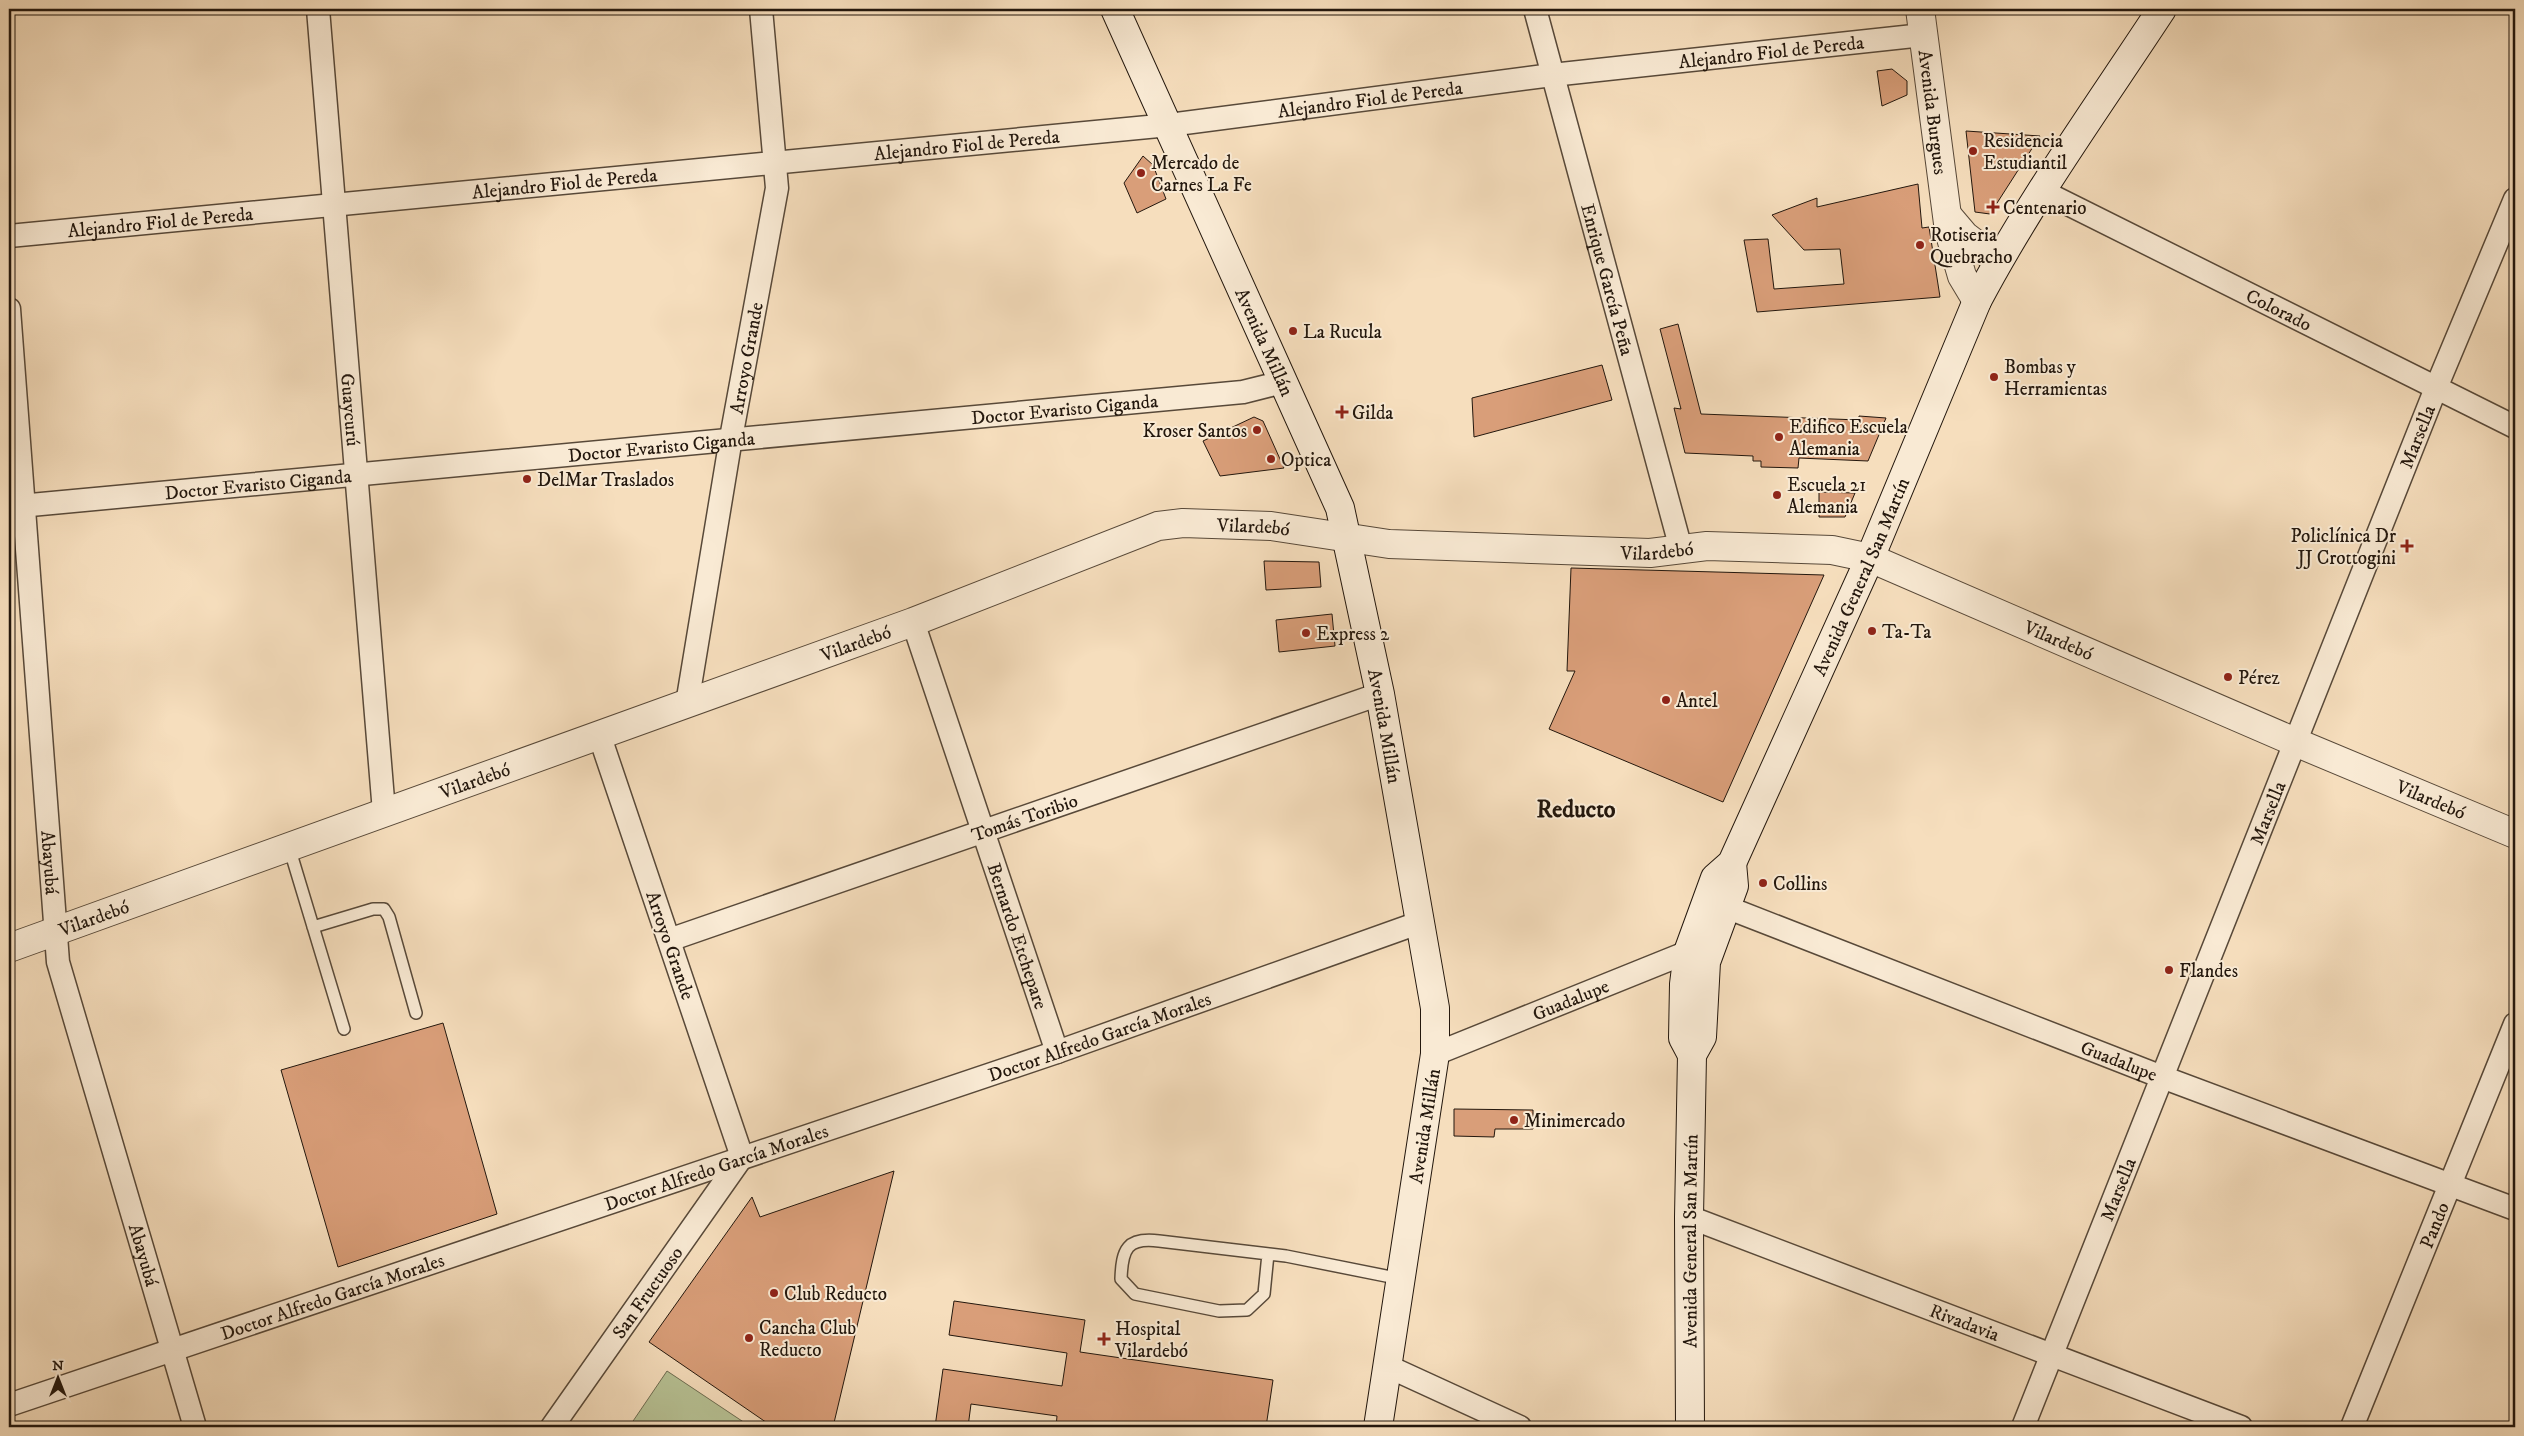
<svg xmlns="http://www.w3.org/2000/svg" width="2524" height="1436" font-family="'IM FELL DW Pica',serif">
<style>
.green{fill:#b7c295;stroke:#6d6c51}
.building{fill:#d99e79;stroke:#23170d}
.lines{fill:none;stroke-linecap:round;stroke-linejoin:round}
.service-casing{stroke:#584939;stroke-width:14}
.minor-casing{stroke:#584939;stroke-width:25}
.tertiary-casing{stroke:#584939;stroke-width:30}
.secondary-casing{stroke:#23170d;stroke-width:30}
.service{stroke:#f9ead4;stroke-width:11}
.minor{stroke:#f9ead4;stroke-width:22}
.tertiary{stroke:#f9ead4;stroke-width:28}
.secondary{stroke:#f9ead4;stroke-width:28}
.poi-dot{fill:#8f2418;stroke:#f9ead4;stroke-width:2}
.labels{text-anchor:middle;stroke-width:4;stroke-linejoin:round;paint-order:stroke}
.street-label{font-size:19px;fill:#23170d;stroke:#f9ead4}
.poi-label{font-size:19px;fill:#23170d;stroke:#f9ead4;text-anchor:start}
.district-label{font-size:24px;font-weight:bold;fill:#23170d;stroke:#f9ead4}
</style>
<rect width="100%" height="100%" fill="#f6debd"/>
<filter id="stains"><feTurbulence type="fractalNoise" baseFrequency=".004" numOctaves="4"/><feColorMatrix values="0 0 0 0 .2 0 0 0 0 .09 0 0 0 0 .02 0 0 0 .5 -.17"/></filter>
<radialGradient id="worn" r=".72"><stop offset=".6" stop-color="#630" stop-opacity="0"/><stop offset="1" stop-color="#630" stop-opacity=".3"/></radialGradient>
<path class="green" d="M667,1371L751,1427H629Z"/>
<path class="building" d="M1892,69L1907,81V95L1882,106L1877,71Z
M1966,131L2040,136L1990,214L1975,212Z
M1143,156L1153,165L1166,199L1137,213L1124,183Z
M1918,184L1922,228L1929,227L1940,297L1757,312L1744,240L1768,239L1774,289L1844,284L1840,249L1804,250L1772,215L1817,198V207Z
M1678,324L1701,414L1859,420V416L1886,418L1868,461L1799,458L1798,468L1761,467V461H1753V456L1685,453L1674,408L1681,409L1660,329Z
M1602,365L1612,400L1474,437L1472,398Z
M1254,417L1263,421L1284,468L1220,476L1203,441Z
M1819,492L1855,493L1845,517H1819Z
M1264,561L1319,562L1321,587L1266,590Z
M1571,568L1824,575L1723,802L1549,729L1575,671H1567Z
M1332,614L1335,646L1279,652L1276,620Z
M443,1023L497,1214L338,1267L281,1070Z
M1454,1109L1533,1110V1129H1495L1494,1137L1454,1136Z
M894,1171L833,1427H773L649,1342L752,1197L760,1217Z
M954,1301L1085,1320L1080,1352L1273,1380L1266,1427H1195L1174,1424V1427H1056L1057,1416L971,1404L968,1427H935L943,1369L1062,1386L1067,1353L949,1335Z"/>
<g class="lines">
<g class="service-casing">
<path id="service" d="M289,847L344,1029
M313,927L373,909H384L389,917L416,1013
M1268,1254L1264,1294L1247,1310L1219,1311L1135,1294L1121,1279C1122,1249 1127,1237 1159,1241L1286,1256L1401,1279"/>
</g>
<g class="minor-casing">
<g id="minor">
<path id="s1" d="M318,9L384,812"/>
<path id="s2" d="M1535,9L1681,549"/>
<path id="s3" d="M2042,191L2515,427"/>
<path id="s4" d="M9,236L1169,125L1552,75L1923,35"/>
<path id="s5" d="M9,309L58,962L195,1427"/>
<path id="s6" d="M9,507L1243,392L1283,382"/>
<path id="s7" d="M913,622L1057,1052"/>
<path id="s8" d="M687,704L731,438L777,188L761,9"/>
<path id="s9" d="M1726,907L2162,1077L2515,1209"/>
<path id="s10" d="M669,940L1380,694"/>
<path id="s11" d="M1435,1054L1688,952L1701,960"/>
<path id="s12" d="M1689,1217L2241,1427"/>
<path d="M1387,1366L1520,1427"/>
<path id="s13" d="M9,1405L1057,1052L1421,922"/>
<path id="s14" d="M552,1427L742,1157L599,734"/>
<path id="s15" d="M2023,1427L2436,388L2515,199"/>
<path id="s16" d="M2352,1427L2515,1024"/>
</g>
</g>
<g class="tertiary-casing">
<g id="tertiary">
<path id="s17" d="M1920,9L1949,231L1962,276L1977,301"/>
<path d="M1948,216L1965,236L1998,261"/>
<path id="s18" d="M9,948L913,622L1158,526L1183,523L1271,526L1389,544L1650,553L1707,546L1832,550L1870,558L2295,742L2515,834"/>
</g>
</g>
<g class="secondary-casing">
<g id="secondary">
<path id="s19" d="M1115,9L1340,508L1380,694L1435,1008V1054L1378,1427"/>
<path id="s20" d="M1692,1055L1683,1038L1684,984L1688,952L1715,878L1732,863L1870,558L1977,301C2031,199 2099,105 2162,9"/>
<path id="s21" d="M1690,1427L1689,1217L1692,1055L1702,1037L1706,962L1734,886L1732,863"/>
</g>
</g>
<use href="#service" class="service"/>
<use href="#minor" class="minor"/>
<use href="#tertiary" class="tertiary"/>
<use href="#secondary" class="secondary"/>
</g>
<g class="poi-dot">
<circle cx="1973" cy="151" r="5"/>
<circle cx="1141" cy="173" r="5"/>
<path d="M1990.5 199.5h5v5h5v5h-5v5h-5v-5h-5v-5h5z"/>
<circle cx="1920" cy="245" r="5"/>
<circle cx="1293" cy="331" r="5"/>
<circle cx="1994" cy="377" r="5"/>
<path d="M1339.5 404.5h5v5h5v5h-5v5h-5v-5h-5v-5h5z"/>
<circle cx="1257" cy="430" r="5"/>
<circle cx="1779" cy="437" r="5"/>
<circle cx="1271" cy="459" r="5"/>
<circle cx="527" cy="479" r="5"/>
<circle cx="1777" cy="495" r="5"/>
<path d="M2404.5 538.5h5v5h5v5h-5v5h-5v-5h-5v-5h5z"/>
<circle cx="1872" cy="631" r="5"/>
<circle cx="1306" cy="633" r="5"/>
<circle cx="2228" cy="677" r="5"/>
<circle cx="1666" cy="700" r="5"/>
<circle cx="1763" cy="883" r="5"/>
<circle cx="2169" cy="970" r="5"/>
<circle cx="1514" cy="1120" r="5"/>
<circle cx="774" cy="1293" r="5"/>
<circle cx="749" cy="1338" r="5"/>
<path d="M1101.5 1331.5h5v5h5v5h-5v5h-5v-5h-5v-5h5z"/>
</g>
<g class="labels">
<g class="street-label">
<text dy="7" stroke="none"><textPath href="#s4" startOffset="1772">Alejandro Fiol de Pereda</textPath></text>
<text dy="7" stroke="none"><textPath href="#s4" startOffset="1368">Alejandro Fiol de Pereda</textPath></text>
<text dy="7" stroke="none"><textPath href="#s17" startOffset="104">Avenida Burgues</textPath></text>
<text dy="7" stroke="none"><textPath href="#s4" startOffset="962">Alejandro Fiol de Pereda</textPath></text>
<text dy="7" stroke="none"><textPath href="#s4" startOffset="558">Alejandro Fiol de Pereda</textPath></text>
<text dy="7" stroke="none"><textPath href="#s4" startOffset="152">Alejandro Fiol de Pereda</textPath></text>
<text dy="7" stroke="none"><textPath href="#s2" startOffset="280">Enrique García Peña</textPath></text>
<text dy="7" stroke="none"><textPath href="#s3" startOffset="265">Colorado</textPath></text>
<text dy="7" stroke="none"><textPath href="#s19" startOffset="365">Avenida Millán</textPath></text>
<text dy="7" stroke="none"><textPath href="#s8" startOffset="351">Arroyo Grande</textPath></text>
<text dy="7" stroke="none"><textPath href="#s6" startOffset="1060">Doctor Evaristo Ciganda</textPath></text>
<text dy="7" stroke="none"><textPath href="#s1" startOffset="402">Guaycurú</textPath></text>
<text dy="7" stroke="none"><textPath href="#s15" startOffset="1066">Marsella</textPath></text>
<text dy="7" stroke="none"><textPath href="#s6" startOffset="655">Doctor Evaristo Ciganda</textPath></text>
<text dy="7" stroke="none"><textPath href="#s6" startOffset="250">Doctor Evaristo Ciganda</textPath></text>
<text dy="7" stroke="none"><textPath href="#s18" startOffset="1320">Vilardebó</textPath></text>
<text dy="7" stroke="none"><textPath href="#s18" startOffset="1725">Vilardebó</textPath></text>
<text dy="7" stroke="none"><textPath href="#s20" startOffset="521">Avenida General San Martín</textPath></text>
<text dy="7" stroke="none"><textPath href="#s18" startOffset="2145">Vilardebó</textPath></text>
<text dy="7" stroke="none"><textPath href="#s18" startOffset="900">Vilardebó</textPath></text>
<text dy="7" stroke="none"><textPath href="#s19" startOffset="770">Avenida Millán</textPath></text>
<text dy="7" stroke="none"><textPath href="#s18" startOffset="495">Vilardebó</textPath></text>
<text dy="7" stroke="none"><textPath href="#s18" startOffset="2550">Vilardebó</textPath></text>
<text dy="7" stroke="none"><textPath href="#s15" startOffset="661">Marsella</textPath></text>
<text dy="7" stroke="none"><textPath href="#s10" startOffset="376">Tomás Toribio</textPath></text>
<text dy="7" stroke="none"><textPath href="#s5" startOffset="555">Abayubá</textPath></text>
<text dy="7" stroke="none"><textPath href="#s18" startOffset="90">Vilardebó</textPath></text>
<text dy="7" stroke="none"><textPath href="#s7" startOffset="331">Bernardo Etchepare</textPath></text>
<text transform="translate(671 945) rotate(71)" y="7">Arroyo Grande</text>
<text dy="7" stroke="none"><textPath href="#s11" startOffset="146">Guadalupe</textPath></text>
<text dy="7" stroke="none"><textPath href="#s13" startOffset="1151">Doctor Alfredo García Morales</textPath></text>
<text dy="7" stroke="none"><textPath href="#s9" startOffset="422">Guadalupe</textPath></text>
<text transform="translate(1424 1126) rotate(-81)" y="7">Avenida Millán</text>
<text dy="7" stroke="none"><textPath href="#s13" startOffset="746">Doctor Alfredo García Morales</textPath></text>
<text dy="7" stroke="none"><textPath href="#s15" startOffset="256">Marsella</textPath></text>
<text dy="7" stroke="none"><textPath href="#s16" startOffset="218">Pando</textPath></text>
<text dy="7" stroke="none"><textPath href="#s21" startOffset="186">Avenida General San Martín</textPath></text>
<text dy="7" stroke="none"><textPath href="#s5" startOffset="960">Abayubá</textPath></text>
<text dy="7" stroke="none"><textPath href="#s14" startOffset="165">San Fructuoso</textPath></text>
<text dy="7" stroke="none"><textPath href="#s13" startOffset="341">Doctor Alfredo García Morales</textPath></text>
<text dy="7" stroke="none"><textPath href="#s12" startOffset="295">Rivadavia</textPath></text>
</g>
<g class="poi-label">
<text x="1983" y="147">Residencia<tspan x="1983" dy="22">Estudiantil</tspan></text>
<text x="1151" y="169">Mercado de<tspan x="1151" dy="22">Carnes La Fe</tspan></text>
<text x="2003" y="214">Centenario</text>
<text x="1930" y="241">Rotiseria<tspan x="1930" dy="22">Quebracho</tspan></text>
<text x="1303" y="338">La Rucula</text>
<text x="2004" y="373">Bombas y<tspan x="2004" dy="22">Herramientas</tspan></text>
<text x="1352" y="419">Gilda</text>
<text x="1789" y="433">Edifico Escuela<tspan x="1789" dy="22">Alemania</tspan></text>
<text x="1247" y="437" text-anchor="end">Kroser Santos</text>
<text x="1281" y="466">Optica</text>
<text x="537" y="486">DelMar Traslados</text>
<text x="1787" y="491">Escuela 21<tspan x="1787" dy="22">Alemania</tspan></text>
<text x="2396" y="542" text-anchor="end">Policlínica Dr<tspan x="2396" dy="22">JJ Crottogini</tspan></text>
<text x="1882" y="638">Ta-Ta</text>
<text x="1316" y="640">Express 2</text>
<text x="2238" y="684">Pérez</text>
<text x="1676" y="707">Antel</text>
<text x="1773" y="890">Collins</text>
<text x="2179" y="977">Flandes</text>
<text x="1524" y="1127">Minimercado</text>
<text x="784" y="1300">Club Reducto</text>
<text x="759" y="1334">Cancha Club<tspan x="759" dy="22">Reducto</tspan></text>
<text x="1115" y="1335">Hospital<tspan x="1115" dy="22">Vilardebó</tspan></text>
</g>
<g class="district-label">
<text x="1576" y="817">Reducto</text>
</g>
</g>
<rect width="2524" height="1436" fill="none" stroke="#f6debd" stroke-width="30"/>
<rect x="10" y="10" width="2504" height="1416" fill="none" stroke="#23170d" stroke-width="2.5"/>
<rect x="15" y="15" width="2494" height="1406" fill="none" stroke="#23170d"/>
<g transform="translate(58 1378)" stroke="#f9ead4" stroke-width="4" paint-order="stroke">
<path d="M0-4L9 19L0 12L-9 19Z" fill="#23170d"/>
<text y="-8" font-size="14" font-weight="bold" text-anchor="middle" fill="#23170d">N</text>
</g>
<rect width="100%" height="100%" filter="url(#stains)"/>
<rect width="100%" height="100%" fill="url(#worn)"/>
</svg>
